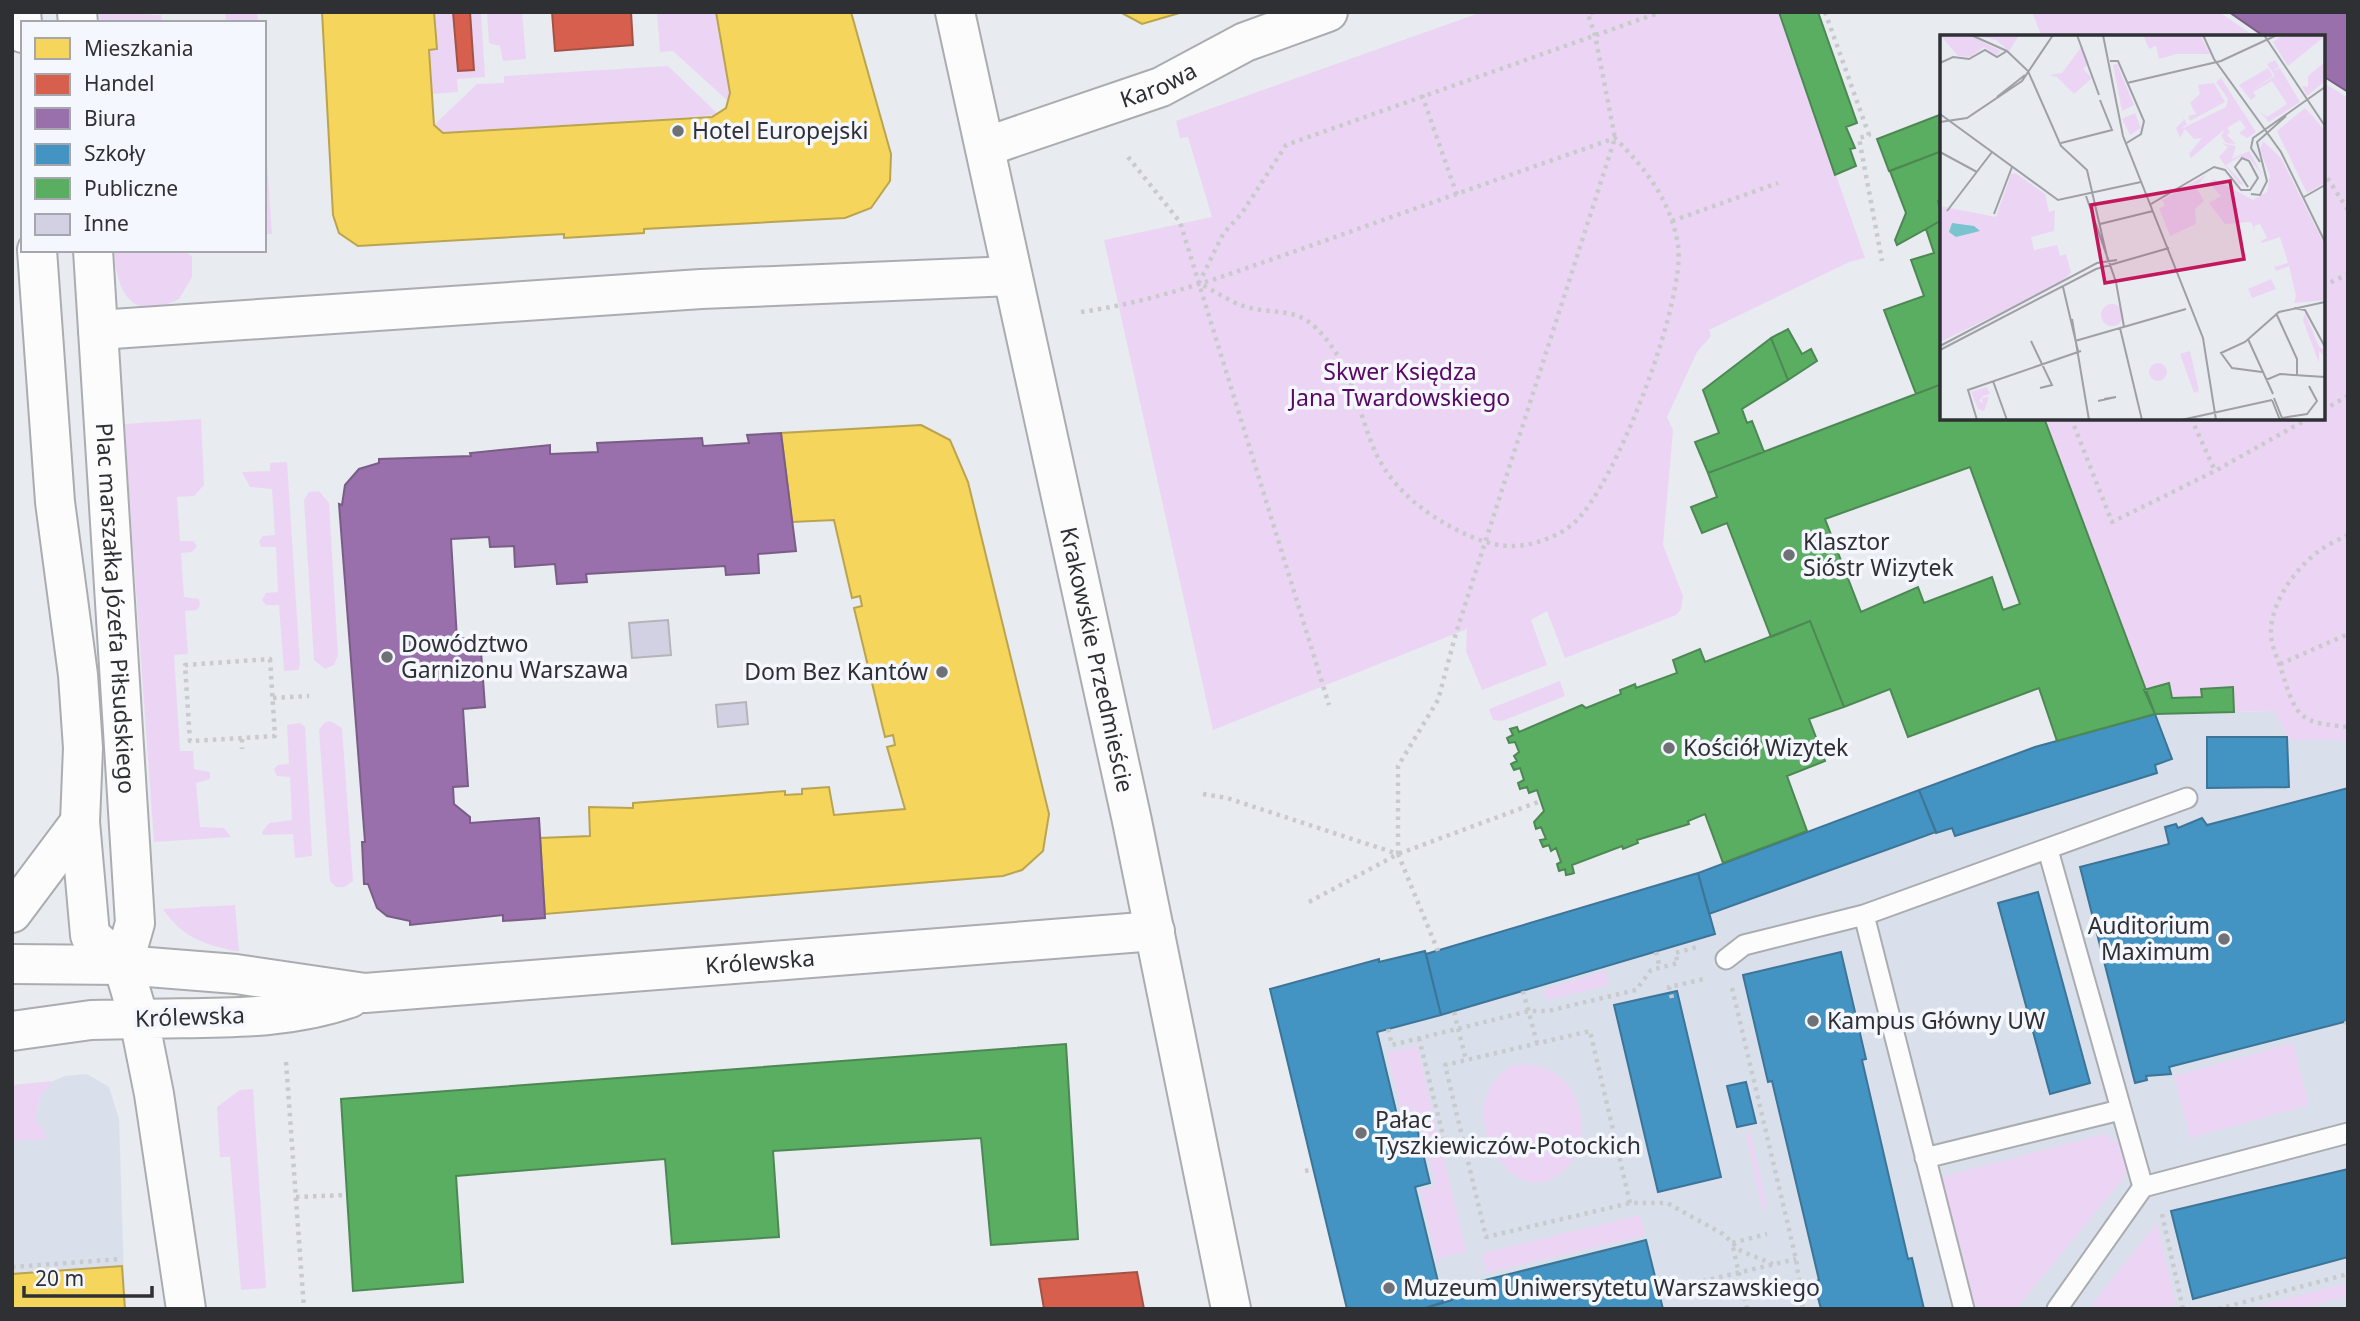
<svg xmlns="http://www.w3.org/2000/svg" width="2360" height="1321" font-family="'Noto Sans',sans-serif">
<style>
.built{fill:#dae0eb}
.green{fill:#ecd5f4}
.homes{fill:#f6d55c;stroke:#baa450;stroke-width:2}
.shops{fill:#d6604d;stroke:#a45246;stroke-width:2}
.offices{fill:#9970ab;stroke:#795d87;stroke-width:2}
.schools{fill:#4393c3;stroke:#3d7598;stroke-width:2}
.public{fill:#5aae61;stroke:#4d8854;stroke-width:2;fill-rule:evenodd}
.building{fill:#d2d0e3;stroke:#b4b5b9;stroke-width:2}
.lines{fill:none;stroke-linecap:round;stroke-linejoin:round}
.service-casing{stroke:#aaacb0;stroke-width:23}
.minor-casing{stroke:#aaacb0;stroke-width:42}
.tertiary-casing{stroke:#aaacb0;stroke-width:42}
.path{stroke:#c9cacc;stroke-width:4.5;stroke-dasharray:3.5 5;stroke-linecap:butt}
.service{stroke:#fcfcfd;stroke-width:19}
.minor{stroke:#fcfcfd;stroke-width:38}
.tertiary{stroke:#fcfcfd;stroke-width:38}
.poi-dot{fill:#6f7176;stroke:#f4f7fd;stroke-width:2.5}
.labels{text-anchor:middle;stroke-width:7;stroke-linejoin:round;paint-order:stroke}
.street-label{font-size:23px;fill:#2e3034;stroke:#f4f7fd}
.poi-label{font-size:23px;fill:#2e3034;stroke:#f4f7fd;text-anchor:start}
.park-label{font-size:23px;fill:#590865;stroke:#f4f7fd}
.inset-road{fill:none;stroke:#9ea0a5;stroke-width:2}
.view{fill:#c2185b;fill-opacity:0.15;stroke:#c2185b;stroke-width:3.5}
.inset-edge{fill:none;stroke:#2e3034;stroke-width:3.5}
</style>
<rect width="100%" height="100%" fill="#e8ebf0"/>
<path class="built" d="M2274,711L2290,740H2348V1309H1347L1270,989L1379,959L1380,962L1452,948L1698,873L2057,741L2155,714Z
M87,1074L109,1087L119,1119L125,1309H12V1125L35,1123L40,1097L51,1082L65,1076Z"/>
<path class="green" d="M99,12L161,15L162,23H100Z
M225,12H257L258,23L226,21Z
M434,12H453L458,71L470,12H481L485,77L457,79L458,92L432,94L429,50L437,48Z
M487,12H522L526,59L503,61L500,46L489,43Z
M657,12H716L730,93L729,102L673,51L660,52Z
M1482,12H1779L1865,258L1849,262L1709,330L1711,336L1697,352L1667,417L1673,430L1663,545L1683,596L1681,609L1676,615L1565,658L1547,611L1531,620L1547,665L1482,690L1466,651L1467,629L1213,730L1104,240L1212,217L1188,137L1180,138L1176,121Z
M2032,12H2219L2256,37H2042Z
M668,66L719,115L443,133L434,125L477,84L504,83V76Z
M2323,82L2348,98V740H2290L2274,711L2234,712L2233,687L2202,689V697L2172,698L2168,683L2144,690L2044,418H2323Z
M264,119L272,234H264Z
M114,250L187,252L192,257V277L179,299C131,323 117,293 114,250Z
M201,419L204,485L194,496L177,497L180,541H193L197,546L192,552L181,553L184,597L199,599L200,605L197,610L185,611L188,654L174,655L180,751H193L194,769L210,772V779L196,783L200,827L224,828L231,837L154,842L124,424Z
M287,462L300,664L298,670L284,671L279,605H266L262,600L266,593L278,592L276,547H261L259,541L263,536L275,535L272,489L250,487L242,472L270,471V463Z
M319,491L329,503L338,655L334,665L325,669L314,660L304,500L309,492Z
M1560,681L1565,696L1502,721L1493,720L1489,709Z
M330,721L342,728L353,881L344,887H336L330,881L319,730L324,723Z
M300,723L305,727L312,856L295,858L293,834L263,835L262,832L269,823L292,820L290,777L277,776L274,769L278,765L289,764L287,725Z
M235,905L239,951H234C202,943 183,938 163,909Z
M1605,971L1609,985L1546,1000L1543,990Z
M2293,1043L2309,1105L2190,1138L2174,1076Z
M1417,1046L1438,1135L1424,1137L1417,1110L1402,1114L1387,1053Z
M1514,1065C1560,1060 1587,1096 1581,1140C1578,1156 1570,1166 1558,1175C1507,1214 1446,1097 1514,1065Z
M53,1081L40,1097L35,1123H40L47,1139L12,1141V1085Z
M253,1089L266,1288L241,1290L230,1157H220L217,1107L240,1090Z
M1751,1134L1767,1207L1762,1208L1746,1135Z
M2104,1134L2122,1145L2127,1162L2124,1178L2016,1309L1969,1308L1941,1177Z
M1443,1155L1466,1252L1432,1260L1436,1256L1420,1190L1436,1186L1429,1158Z
M1640,1215L1645,1235L1486,1273L1482,1253Z
M2157,1223L2176,1304L2159,1309H2088Z
M2348,1283V1296L2299,1309L2249,1308Z"/>
<path class="homes" d="M322,12H434L437,49L429,50L434,125L443,133L712,117L726,108L730,93L716,12H851L891,154L890,181L871,208L845,218L644,229V233L564,238V234L358,246L339,233L333,215Z
M1120,12H1183L1142,24Z
M921,425L950,440L968,482L1049,814L1043,851L1022,870L1003,876L545,914L540,838L590,836L589,807L633,808V803L785,791V795L802,794V789L829,787L834,815L905,809L887,747L895,745L893,735L885,737L854,608L862,606L860,596L852,598L834,520L792,522L781,433Z
M122,1266L125,1309H12V1274Z"/>
<path class="shops" d="M453,12H470L474,70L458,71Z
M552,12H631L633,45L555,51Z
M1137,1272L1144,1309H1044L1039,1279Z"/>
<path class="offices" d="M2229,12H2348V92L2323,76V37H2265Z
M781,433L796,551L758,554L759,573L726,575L725,566L586,574L587,582L557,584L555,564L515,567L514,546L490,547L489,537L451,539L457,639L480,637L485,707L463,709L468,786L453,787L454,804L470,817V823L539,818L545,918L503,921V915L410,925V921L387,916L377,908L368,884H364L362,842H365L339,504L342,505L345,485L359,469L379,463V459L471,456L470,453L550,445V454L598,452L597,443L702,438L703,446L749,443L747,435Z"/>
<path class="schools" d="M2155,714L2172,759L2155,765L2157,773L1955,836L1952,828L1936,833L1919,790L2035,747Z
M2207,737H2287L2289,787L2207,788Z
M2348,788V1021L2169,1067L2171,1074L2146,1076L2147,1080L2135,1083L2080,867L2169,844L2165,827L2176,824L2178,828L2202,818L2207,825Z
M1919,790L1936,832L1709,914L1698,873Z
M1698,873L1715,934L1441,1015L1426,954Z
M2038,892L2090,1083L2050,1094L1998,903Z
M1425,951L1441,1015L1377,1032L1398,1119L1414,1115L1430,1183L1415,1187L1443,1302L1423,1309H1347L1270,989L1379,959V962Z
M1841,952L1866,1059L1862,1060L1908,1259L1912,1258L1924,1309H1821L1814,1282L1819,1280L1772,1081L1768,1082L1743,975Z
M1677,991L1721,1177L1658,1192L1614,1005Z
M1746,1082L1756,1123L1737,1127L1727,1086Z
M2348,1169V1257L2193,1299L2171,1211Z
M1646,1240L1663,1309H1423L1452,1300L1449,1289Z"/>
<path class="public" d="M1779,12H1818L1857,123L1846,127L1855,148L1850,149L1856,166L1835,175Z
M1942,114V151L1889,171L1877,139Z
M1942,151V200L1938,201L1942,220L1897,245L1895,240L1906,213L1890,171Z
M1942,220V384L1916,394L1884,310L1924,296L1911,260L1934,253L1926,229Z
M1788,329L1802,354L1811,349L1817,361L1788,380L1771,338Z
M1771,338L1788,380L1742,409L1747,423L1752,421L1764,452L1708,473L1695,442L1719,433L1703,390Z
M1942,384V418H2044L2155,714L2057,741L2039,688L1908,737L1890,689L1844,707L1810,621L1771,637L1727,523L1702,533L1691,507L1717,497L1708,473ZM1970,467L2020,604L2003,610L1992,577L1924,603L1918,587L1861,612L1825,519Z
M1810,621L1844,707L1809,719L1825,761L1787,776L1807,831L1723,863L1705,814L1688,821L1689,824L1637,840L1638,843L1623,849L1622,846L1572,865L1574,873L1571,874L1566,875L1565,869L1559,871L1557,864L1561,862L1556,848L1551,851L1549,845L1543,847L1540,840L1546,839L1541,827L1536,829L1534,822L1544,811L1537,790L1529,793L1527,787L1520,789L1518,783L1524,780L1520,768L1514,770L1511,764L1517,761L1514,756L1519,752L1515,742L1509,743L1507,738L1513,735L1510,729L1517,727L1519,732L1582,705L1586,708L1621,694L1620,690L1635,684L1636,688L1677,673L1673,660L1700,649L1705,662Z
M2169,683L2172,698L2202,697L2201,689L2233,687L2234,712L2155,714L2144,690Z
M1066,1044L1078,1239L991,1245L981,1138L773,1151L779,1237L672,1244L665,1159L456,1176L463,1282L353,1291L341,1099Z"/>
<path class="building" d="M668,620L671,655L632,658L629,623Z
M746,702L748,724L718,727L716,705Z"/>
<g class="lines">
<g class="service-casing">
<path id="service" d="M2048,850L2143,1187
M1864,915L1964,1309
M1726,959L1744,945L1864,915L2187,798
M1925,1158L2120,1110
M2057,1309L2143,1187L2348,1133"/>
</g>
<g class="minor-casing">
<g id="minor">
<path id="s1" d="M955,12L1132,821L1231,1309"/>
<path id="s2" d="M985,147L1161,87L1245,42L1328,12"/>
<path d="M98,330L701,289L1012,276"/>
<path id="s3" d="M123,965L236,974L365,993L1155,931"/>
<path d="M186,1309L154,1094L139,1019C209,1017 282,1022 350,998"/>
</g>
</g>
<g class="tertiary-casing">
<g id="tertiary">
<path d="M21,12L23,33"/>
<path d="M77,12L78,23"/>
<path id="s4" d="M93,250L135,923L123,965"/>
<path d="M12,913L80,822"/>
<path d="M12,964L123,965"/>
<path d="M12,1031L91,1020L139,1019L123,965L90,935L80,822L83,748L78,675L55,502L37,250"/>
</g>
</g>
<path class="path" d="M1825,12L1869,135L1859,138L1882,261
M1422,95L1457,195
M1128,157L1180,222L1329,705
M2323,171L2348,210
M1672,221L1778,183
M2323,286L2348,274
M1081,312C1160,301 1235,272 1310,246C1411,210 1513,174 1615,138C1646,169 1671,201 1678,245C1686,300 1616,485 1574,523C1558,537 1532,546 1511,546C1489,546 1465,535 1446,524C1416,507 1388,482 1374,449C1356,406 1351,361 1315,327C1295,308 1275,314 1251,308C1234,305 1215,291 1199,283L1223,234L1242,213L1286,145L1661,12
M2323,410L2348,396
M2071,418L2112,522L2215,471L2309,418
M2191,418L2215,471
M2289,418L2293,427
M2348,535C2339,540 2328,544 2319,551C2294,569 2265,610 2272,642C2274,652 2279,662 2282,672C2297,720 2300,722 2348,727
M270,659L275,736L190,741L185,665Z
M2280,664L2348,634
M273,698L309,696
M242,739V749
M1203,794L1227,798L1398,854L1438,951
M1398,854V766L1438,700L1456,633L1615,138L1595,35L1588,14L1594,12
M1309,902L1398,854L1541,801
M1656,952L1660,968
M1732,988L1796,1259L1803,1309
M1523,991L1537,1043
M1672,998L1669,987L1704,979
M1454,1012L1466,1060
M2346,1021L2348,1029
M1388,1029L1392,1045L1529,1011H1548L1636,990L1651,970L1678,963L1675,953L1697,947
M1419,1038L1445,1144
M286,1062L304,1309
M1422,1150L1464,1139
M1305,1171L1310,1170
M296,1197L347,1195
M1630,1203L1590,1031L1445,1065L1486,1237L1630,1203H1667L1723,1234L1741,1251L1773,1264
M2162,1214L2183,1309
M12,1267L122,1259
M1686,1285L1796,1259
M1747,1309L1732,1243L1767,1234
M2218,1309L2348,1274"/>
<use href="#service" class="service"/>
<use href="#minor" class="minor"/>
<use href="#tertiary" class="tertiary"/>
</g>
<g class="poi-dot">
<circle cx="678" cy="131" r="7"/>
<circle cx="1789" cy="555" r="7"/>
<circle cx="387" cy="657" r="7"/>
<circle cx="942" cy="672" r="7"/>
<circle cx="1669" cy="748" r="7"/>
<circle cx="2224" cy="939" r="7"/>
<circle cx="1813" cy="1021" r="7"/>
<circle cx="1361" cy="1133" r="7"/>
<circle cx="1389" cy="1288" r="7"/>
</g>
<g class="labels">
<g class="street-label">
<text dy="8" stroke="none"><textPath href="#s2" startOffset="184">Karowa</textPath></text>
<text dy="8" stroke="none"><textPath href="#s4" startOffset="359">Plac marszałka Józefa Piłsudskiego</textPath></text>
<text dy="8" stroke="none"><textPath href="#s1" startOffset="663">Krakowskie Przedmieście</textPath></text>
<text dy="8" stroke="none"><textPath href="#s3" startOffset="640">Królewska</textPath></text>
<text transform="translate(190 1017) rotate(-2)" y="8">Królewska</text>
</g>
<g class="poi-label">
<text x="692" y="139">Hotel Europejski</text>
<text x="1803" y="550">Klasztor<tspan x="1803" dy="26">Sióstr Wizytek</tspan></text>
<text x="401" y="652">Dowództwo<tspan x="401" dy="26">Garnizonu Warszawa</tspan></text>
<text x="928" y="680" text-anchor="end">Dom Bez Kantów</text>
<text x="1683" y="756">Kościół Wizytek</text>
<text x="2210" y="934" text-anchor="end">Auditorium<tspan x="2210" dy="26">Maximum</tspan></text>
<text x="1827" y="1029">Kampus Główny UW</text>
<text x="1375" y="1128">Pałac<tspan x="1375" dy="26">Tyszkiewiczów-Potockich</tspan></text>
<text x="1403" y="1296">Muzeum Uniwersytetu Warszawskiego</text>
</g>
<g class="park-label">
<text x="1400" y="380">Skwer Księdza<tspan x="1400" dy="26">Jana Twardowskiego</tspan></text>
</g>
</g>
<g transform="translate(1940 35)">
<rect width="385" height="385" fill="#e8ebf0"/>
<path d="M0,0H29L61,16L56,20L44,12L30,22L18,21ZM36,0H79L69,16L56,5ZM203,0H260L270,19H237L219,24L216,11L209,14ZM343,0H384L385,1L348,31L333,7ZM142,11L149,28L143,34L152,43L134,59L117,42L109,40L122,38ZM335,25L339,32L333,36L340,33L360,67L329,87L320,77L327,82L347,69L332,46L313,57L316,61L311,65L299,50L328,33L333,41L311,56L335,41L327,29ZM385,27V46L367,61L362,51L368,52V41ZM177,29L194,70L182,76L173,30ZM281,43L316,97L307,103L299,98L306,93L300,85L287,93L290,97L287,100L296,109L286,108L281,101L285,94L251,123L249,119L262,103L254,104L245,94L240,103L236,93L244,85L241,79L247,89L241,94L286,72L288,64L276,47ZM274,48L285,67L250,86L248,81L256,79L250,68L260,59L258,50ZM365,73L385,95V148L367,158L337,96ZM195,78L201,93L190,100L182,84ZM323,106L341,123L385,211V265L354,268L356,261L349,231L336,236L334,232L348,228L340,202L322,208L317,201L321,206L327,203L320,189L314,191L315,197L311,187L285,189L269,168L281,161L269,148L274,144L313,165L327,157L330,141L320,115ZM281,108L296,111L292,124L309,116L323,141L310,124L299,122L286,130L304,150L299,149L279,122L288,112ZM75,138L105,159L109,177L115,175L114,196L91,202L94,215L117,210L120,221L126,219L131,238L117,250L0,307V171L56,182L71,139ZM266,140L256,152L264,166L255,174L256,189L230,201L219,173L225,171L222,165ZM331,244L336,254L312,263L308,254ZM161 280a11 11 0 1 1 22 0a11 11 0 1 1-22 0ZM365,278L379,312L385,315V322L379,316V328L363,285ZM250,316L259,356L254,358L240,319ZM209 337a9 9 0 1 1 18 0a9 9 0 1 1-18 0ZM47,352L50,359L43,361L39,366L43,368L42,363L49,362L44,376L38,374L31,357Z" fill="#ecd5f4"/>
<path d="M12,188L34,191L40,196L16,202L9,197Z" fill="#79c4ce"/>
<path class="inset-road" d="M31,0L67,16M137,0L159,60M163,0L183,101L263,303L276,385M263,0L274,24L341,117L385,207M324,0L385,91M170,26H178L204,86L201,99L185,109M0,28L13,22L29,24L45,15L57,22L67,16L88,36L121,111L147,135L168,226M187,48L281,26L337,0M57,62L85,40M0,79L118,165L201,147M0,87L27,83L82,46L113,0M121,108L172,95L160,65M0,117L37,137M320,127L311,113L313,103L385,52M311,159L320,160L327,146L317,107L346,81M146,161L176,247L184,292M364,162L385,150M211,169L274,132L285,135L301,155H310L318,143L309,126L302,123L295,132L308,152M7,176L52,117M54,179L72,132M160,189L213,176M123,252L138,316M354,273L365,275L385,312M336,278L357,324V340M132,284L149,385M180,293L202,385M308,304L333,359M91,306L112,350L100,353M135,306L246,274M0,311L157,228L177,225M0,315L156,234L229,213M322,337L292,333L281,318L305,307L339,277L385,267M326,345L340,339L385,342M53,346L67,385M334,363L342,383M332,365L340,385M158,366L176,362L164,364M342,383L367,379L377,366L369,351M37,385L28,355L141,316M241,385L332,365"/>
<path class="view" d="M290,146L304,224L165,248L151,170Z"/>
<rect width="385" height="385" class="inset-edge"/>
</g>
<rect width="2360" height="1321" fill="none" stroke="#2e3034" stroke-width="28"/>
<rect x="21" y="21" width="245" height="231" fill="#f4f7fd" stroke="#a5a7ad" stroke-width="2"/>
<rect x="35" y="38" width="35" height="21" fill="#f6d55c" stroke="#a5a7ad" stroke-width="2"/>
<text x="84" y="56" font-size="21" fill="#2e3034">Mieszkania</text>
<rect x="35" y="74" width="35" height="21" fill="#d6604d" stroke="#a5a7ad" stroke-width="2"/>
<text x="84" y="91" font-size="21" fill="#2e3034">Handel</text>
<rect x="35" y="108" width="35" height="21" fill="#9970ab" stroke="#a5a7ad" stroke-width="2"/>
<text x="84" y="126" font-size="21" fill="#2e3034">Biura</text>
<rect x="35" y="144" width="35" height="21" fill="#4393c3" stroke="#a5a7ad" stroke-width="2"/>
<text x="84" y="161" font-size="21" fill="#2e3034">Szkoły</text>
<rect x="35" y="178" width="35" height="21" fill="#5aae61" stroke="#a5a7ad" stroke-width="2"/>
<text x="84" y="196" font-size="21" fill="#2e3034">Publiczne</text>
<rect x="35" y="214" width="35" height="21" fill="#d2d0e3" stroke="#a5a7ad" stroke-width="2"/>
<text x="84" y="231" font-size="21" fill="#2e3034">Inne</text>
<path d="M24 1286v10h128v-10" fill="none" stroke="#2e3034" stroke-width="3.5"/>
<text x="35" y="1286" font-size="21" fill="#2e3034" stroke="#f4f7fd" stroke-width="5" paint-order="stroke">20 m</text>
</svg>
